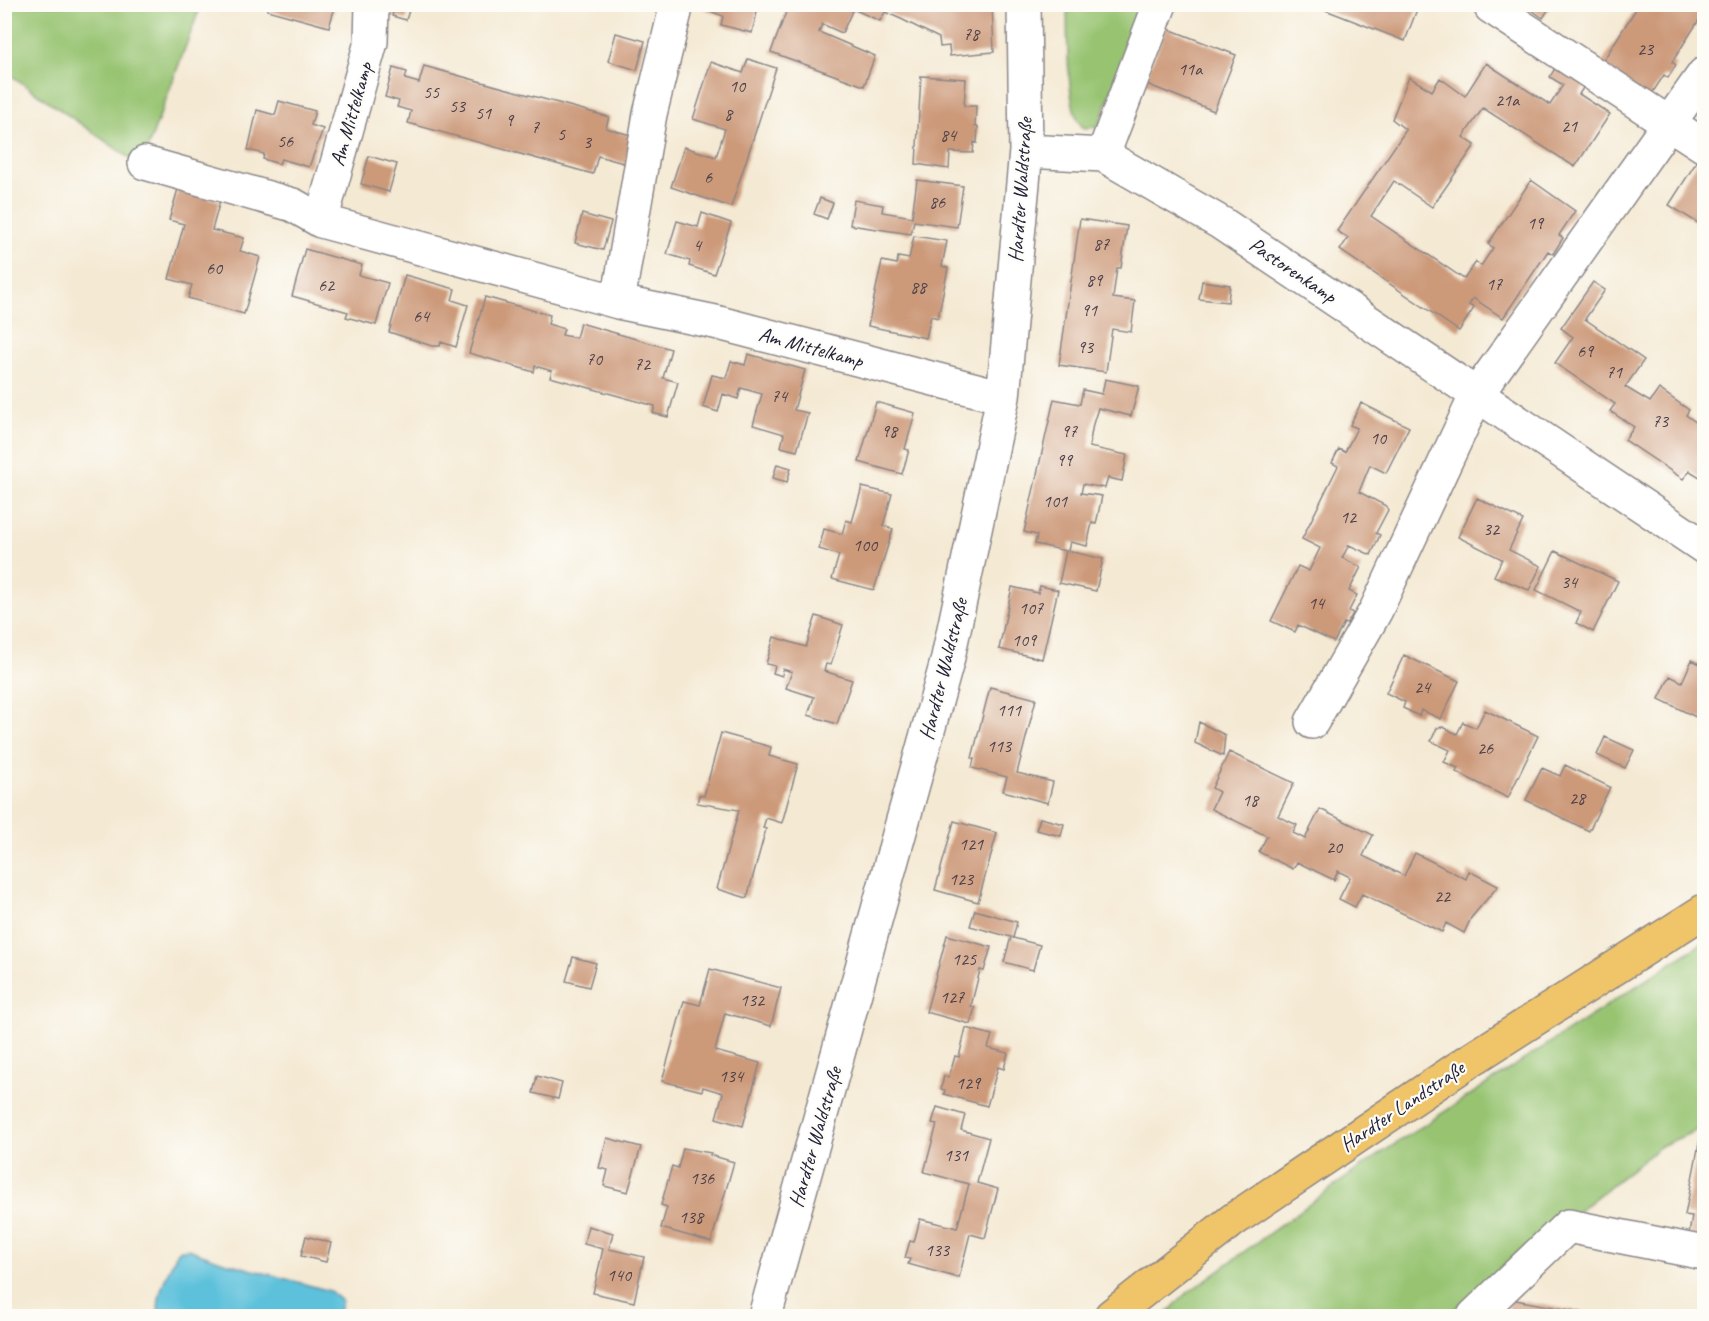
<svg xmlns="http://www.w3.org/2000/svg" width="1709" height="1321" font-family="Caveat,sans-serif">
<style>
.green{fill:#98c472;stroke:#5d7356;stroke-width:1.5}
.water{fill:#5dc1db;stroke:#40728b;stroke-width:1.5}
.building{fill:#cc9979}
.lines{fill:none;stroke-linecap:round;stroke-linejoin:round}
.minor-casing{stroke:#8b8687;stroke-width:36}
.major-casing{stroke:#8b8687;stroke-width:36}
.minor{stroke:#fff;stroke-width:33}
.major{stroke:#f0c469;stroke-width:33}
.labels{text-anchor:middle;stroke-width:4.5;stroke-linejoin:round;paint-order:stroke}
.number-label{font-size:18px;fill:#4c404a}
.street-label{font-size:21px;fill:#22223b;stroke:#fdfcf7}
</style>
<rect width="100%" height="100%" fill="#fdfcf7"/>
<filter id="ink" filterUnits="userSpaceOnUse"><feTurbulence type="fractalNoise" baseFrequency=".0167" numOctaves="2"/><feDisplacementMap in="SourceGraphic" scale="12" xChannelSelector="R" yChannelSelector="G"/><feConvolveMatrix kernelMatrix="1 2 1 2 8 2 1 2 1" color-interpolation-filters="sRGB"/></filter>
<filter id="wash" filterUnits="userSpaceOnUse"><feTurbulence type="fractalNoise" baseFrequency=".008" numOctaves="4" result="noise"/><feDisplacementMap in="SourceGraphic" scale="24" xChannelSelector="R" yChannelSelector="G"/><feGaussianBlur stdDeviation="1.35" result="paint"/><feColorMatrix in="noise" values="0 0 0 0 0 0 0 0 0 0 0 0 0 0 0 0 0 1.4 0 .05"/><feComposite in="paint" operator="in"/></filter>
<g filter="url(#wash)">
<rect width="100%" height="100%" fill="#f4e9d3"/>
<path class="green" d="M5,5H201L141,166L5,71Z
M1067,5H1144L1098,127L1084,128C1065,116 1068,28 1067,5Z
M1704,942V1127L1661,1146L1445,1316H1165L1182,1297L1366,1163Z"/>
<path class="water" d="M188,1249L224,1262L330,1291L342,1301L338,1316H159C155,1294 169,1270 178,1251Z"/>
<g id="blocks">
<path class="building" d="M268,4H336L329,27L267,10Z
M395,4H411L406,20L392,16Z
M703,4H759L752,33L721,25L723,16L702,8Z
M789,4H992L994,52L950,56L949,46L940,47L939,38L901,19L885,12L880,21L853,9L842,33L822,24L819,32L875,56L864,86L771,52Z
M1310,4H1419L1405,41Z
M1523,4H1552L1543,18Z
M1639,4H1704V12L1672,62L1676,65L1668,78L1664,75L1647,101L1598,69Z
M1166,28L1236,55L1214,111L1144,83Z
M616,33L645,41L637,70L608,61Z
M748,59L776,68L731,207L671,187L684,147L716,157L725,129L693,119L711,62L743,73Z
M1486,63L1550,105L1563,85L1550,77L1558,63L1587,82L1579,94L1610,114L1575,167L1483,108L1463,137L1475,145L1432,207L1394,181L1371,216L1464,279L1476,262L1481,266L1493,248L1488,244L1531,180L1575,211L1559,235L1563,238L1553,254L1548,251L1503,318L1473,298L1469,305L1474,308L1459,331L1340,250L1348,238L1337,231L1406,130L1392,119L1409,77L1432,91L1440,78L1465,96Z
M424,66L609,117L606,128L634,136L627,164L598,156L593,174L408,123L411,111L397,107L399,101L385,97L393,68L407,72L405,79L419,83Z
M921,76L966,79L964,106H976L975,126L978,127L977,143L974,142L973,153L950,152L949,169L916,164Z
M279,101L315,111L311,125L323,129L309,167L281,159L279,164L263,159L264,154L248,150L257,110L275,115Z
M369,156L397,164L389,192L361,184Z
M1697,161L1704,166V227L1669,205Z
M917,180L963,186L957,227L914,221L911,234L850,225L854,200L883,205L882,212L912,217Z
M178,189L220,201L212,230L244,238L240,251L260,257L244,314L188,298L192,285L169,279L184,224L169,220Z
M820,198L833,203L827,219L814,214Z
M702,213L731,223L714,274L689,266L690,261L667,254L677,221L698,227Z
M582,214L611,222L603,250L575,243Z
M1080,219L1127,226L1121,268H1117L1113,298L1135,301L1131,332L1112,329L1106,372L1059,365Z
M914,236L947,241L942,266L948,268L938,318L931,316L926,338L868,326L882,261L897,264L898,257L909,259Z
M305,249L362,265L359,275L388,283L376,325L346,317L348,312L292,296Z
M405,275L455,289L452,300L468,305L456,347L441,342L440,346H432L389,332Z
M1202,281L1230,285L1228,302L1199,299Z
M1593,282L1605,290L1585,319L1644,360L1625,387L1650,402L1659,389L1689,410L1686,415L1704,428L1703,479L1690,471L1683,479L1625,440L1634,427L1610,411L1615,404L1555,363L1573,337L1561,328Z
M485,297L550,315L548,324L564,329L562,335L576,338L580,323L671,349L663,378L678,382L668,417L653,413L655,406L550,377L552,371L535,366L534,372L469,353Z
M748,354L805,370L794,410L808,413L797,451L781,447L784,434L753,425L762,394L741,388L738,399L723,394L718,412L703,407L712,375L726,378L731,361L745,365Z
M1105,379L1139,386L1131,416L1098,408L1093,424L1089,447L1127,455L1122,481L1108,478L1105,488L1083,484L1081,493L1102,496L1096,524L1092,523L1087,546L1070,542L1068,551L1103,559L1096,591L1059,583L1066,551L1035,544L1037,535L1024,532L1054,399L1080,404L1083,390L1102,394Z
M876,402L915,413L905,449L909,450L902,474L859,462Z
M1361,403L1409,427L1386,473L1370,465L1359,492L1386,506L1388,510L1376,533L1380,535L1371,555L1349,545L1342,558L1361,567L1349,591L1357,595L1349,611L1353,613L1347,624L1344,623L1334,642L1298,625L1295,632L1271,621L1298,566L1309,571L1320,548L1302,539L1338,466L1332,463L1339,449L1345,452L1357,428L1350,425Z
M777,464L791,468L787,482L773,478Z
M862,487L892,494L883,526L893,529L874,590L832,579L839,555L819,549L824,529L842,534L846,520L852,522Z
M1477,498L1523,520L1509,550L1541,566L1529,590L1494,576L1502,559L1458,537Z
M1555,551L1618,581L1593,632L1576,623L1581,612L1536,590Z
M1040,586L1058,590L1042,659L999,649L1012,587L1038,593Z
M816,616L843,625L831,665L826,664L824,671L852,680L837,724L808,715L814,697L786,688L792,672L783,669L782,676L773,673L775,666L766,664L774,637L806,647Z
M1404,655L1459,681L1441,719L1421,710L1419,716L1403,708L1405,702L1386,693Z
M1692,660L1704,666V721L1659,699L1670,676L1682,682Z
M990,687L1036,699L1017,773L1053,782L1048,803L1003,791L1007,777L972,768L974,759L972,758Z
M1485,710L1538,736L1508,798L1456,772L1458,768L1444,762L1450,750L1431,741L1437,728L1443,727L1457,734L1463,722L1476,728Z
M1199,722L1225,735L1223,756L1195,743Z
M721,733L771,747L769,756L798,764L782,823L766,818L763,828L766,829L747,898L717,889L739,810L697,803L699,795L704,796Z
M1605,737L1634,750L1625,768L1597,755Z
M1229,752L1294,783L1278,816L1297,825L1293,833L1305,839L1320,809L1373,835L1363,856L1404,876L1415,853L1466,879L1469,871L1498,886L1471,918L1464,933L1446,923L1442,932L1362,894L1355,907L1339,899L1350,877L1338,871L1334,880L1297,862L1293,869L1259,852L1267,836L1211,809L1219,792L1212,788Z
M1565,765L1610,787L1589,831L1526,800L1542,768L1560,776Z
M1040,818L1064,824L1061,836L1036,830Z
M954,821L997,833L978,902L935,890Z
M975,910L1017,922L1013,938L1040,945L1033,970L1004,962L1011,937L970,926Z
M947,935L991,947L984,971L980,970L971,1006L975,1008L970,1024L926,1012Z
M573,957L596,963L589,987L566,981Z
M710,969L781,988L771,1026L725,1013L715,1051L760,1063L743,1126L716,1118L723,1093L703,1087L702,1091L662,1081L684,1001L700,1005Z
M966,1028L992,1035L988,1048L1008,1053L1004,1069L998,1067L987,1106L944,1094L945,1090L941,1089L944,1076L949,1077L955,1056L959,1057Z
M537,1076L562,1083L558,1099L533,1093Z
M937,1107L965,1115L961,1130L989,1138L977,1183L998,1189L985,1238L970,1234L959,1278L908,1264L910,1259L905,1258L910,1241L914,1242L920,1219L957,1228L969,1184L924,1172L937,1124L932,1123Z
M1702,1128L1704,1129V1237L1689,1234L1692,1216L1685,1215Z
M607,1138L641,1147L628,1192L604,1186L608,1170L599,1168Z
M683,1148L711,1153L710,1155L734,1162L711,1242L661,1228L667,1207L661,1205L672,1166L678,1168Z
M588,1226L613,1233L609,1249L644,1257L634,1302L593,1293L603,1249L584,1244Z
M306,1236L331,1243L326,1262L301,1256Z
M1510,1299L1597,1315V1316H1507Z"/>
</g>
</g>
<g filter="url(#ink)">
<use href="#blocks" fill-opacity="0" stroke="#8b8687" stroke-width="1.5"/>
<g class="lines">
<g class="minor-casing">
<path id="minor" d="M1492,4L1491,7L1704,146
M1026,151L1103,155L1221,223L1704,547
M1103,155L1160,4
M145,163L293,205L321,221L618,302L715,322L1003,397
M321,221L371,42L372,4
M618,302L650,114L677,4
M1312,722L1376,610L1477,394L1704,74
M765,1316L947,662L1003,397L1026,151L1024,4
M1474,1316L1568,1226L1704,1253"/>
</g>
<g class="major-casing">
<path id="major" d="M1111,1316L1233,1220L1466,1063L1704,911"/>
</g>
<use href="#minor" class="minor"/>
<use href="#major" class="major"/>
</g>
</g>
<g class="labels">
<g class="number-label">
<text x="971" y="40">78</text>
<text x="1645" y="55">23</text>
<text x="1190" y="75">11a</text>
<text x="737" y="92">10</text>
<text x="431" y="98">55</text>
<text x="1507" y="106">21a</text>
<text x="457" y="112">53</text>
<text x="483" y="119">51</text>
<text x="728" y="120">8</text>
<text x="509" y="126">9</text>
<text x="1569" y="132">21</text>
<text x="535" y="133">7</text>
<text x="561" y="140">5</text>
<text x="948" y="141">84</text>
<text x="285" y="147">56</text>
<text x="587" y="148">3</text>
<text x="708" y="183">6</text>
<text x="937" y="208">86</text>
<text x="1535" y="229">19</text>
<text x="1101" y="250">87</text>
<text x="697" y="251">4</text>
<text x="214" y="274">60</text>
<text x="1094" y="286">89</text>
<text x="1494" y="290">17</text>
<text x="326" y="291">62</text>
<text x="918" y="293">88</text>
<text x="1089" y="316">91</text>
<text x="421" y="322">64</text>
<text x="1085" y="353">93</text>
<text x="1585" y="357">69</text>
<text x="594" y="365">70</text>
<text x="642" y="370">72</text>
<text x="1614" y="378">71</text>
<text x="779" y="402">74</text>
<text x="1660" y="427">73</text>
<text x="889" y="437">98</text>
<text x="1069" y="437">97</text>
<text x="1378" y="444">10</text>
<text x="1064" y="466">99</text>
<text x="1055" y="507">101</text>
<text x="1348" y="523">12</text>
<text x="1491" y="535">32</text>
<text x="865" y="551">100</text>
<text x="1569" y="588">34</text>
<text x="1316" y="609">14</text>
<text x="1031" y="614">107</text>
<text x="1024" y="646">109</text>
<text x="1422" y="693">24</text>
<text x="1009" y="716">111</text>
<text x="999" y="752">113</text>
<text x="1485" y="754">26</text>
<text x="1577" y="804">28</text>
<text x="1250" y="806">18</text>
<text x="971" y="850">121</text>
<text x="1334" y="853">20</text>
<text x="961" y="885">123</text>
<text x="1442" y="902">22</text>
<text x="964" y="965">125</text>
<text x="952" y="1003">127</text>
<text x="752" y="1006">132</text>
<text x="731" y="1082">134</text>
<text x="968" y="1089">129</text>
<text x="956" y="1161">131</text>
<text x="702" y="1184">136</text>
<text x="691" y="1223">138</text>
<text x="937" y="1256">133</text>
<text x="619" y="1281">140</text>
</g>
<g class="street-label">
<text transform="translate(351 114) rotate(-74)" y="7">Am Mittelkamp</text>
<text transform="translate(1020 190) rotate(-86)" y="7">Hardter Waldstraße</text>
<text transform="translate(1293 270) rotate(34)" y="7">Pastorenkamp</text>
<text transform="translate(811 347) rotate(15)" y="7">Am Mittelkamp</text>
<text transform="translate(943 669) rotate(-76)" y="7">Hardter Waldstraße</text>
<text transform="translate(1402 1106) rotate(-34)" y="7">Hardter Landstraße</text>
<text transform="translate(815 1137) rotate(-74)" y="7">Hardter Waldstraße</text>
</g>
</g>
<rect width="1709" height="1321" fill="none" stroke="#fdfcf7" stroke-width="24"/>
</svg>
